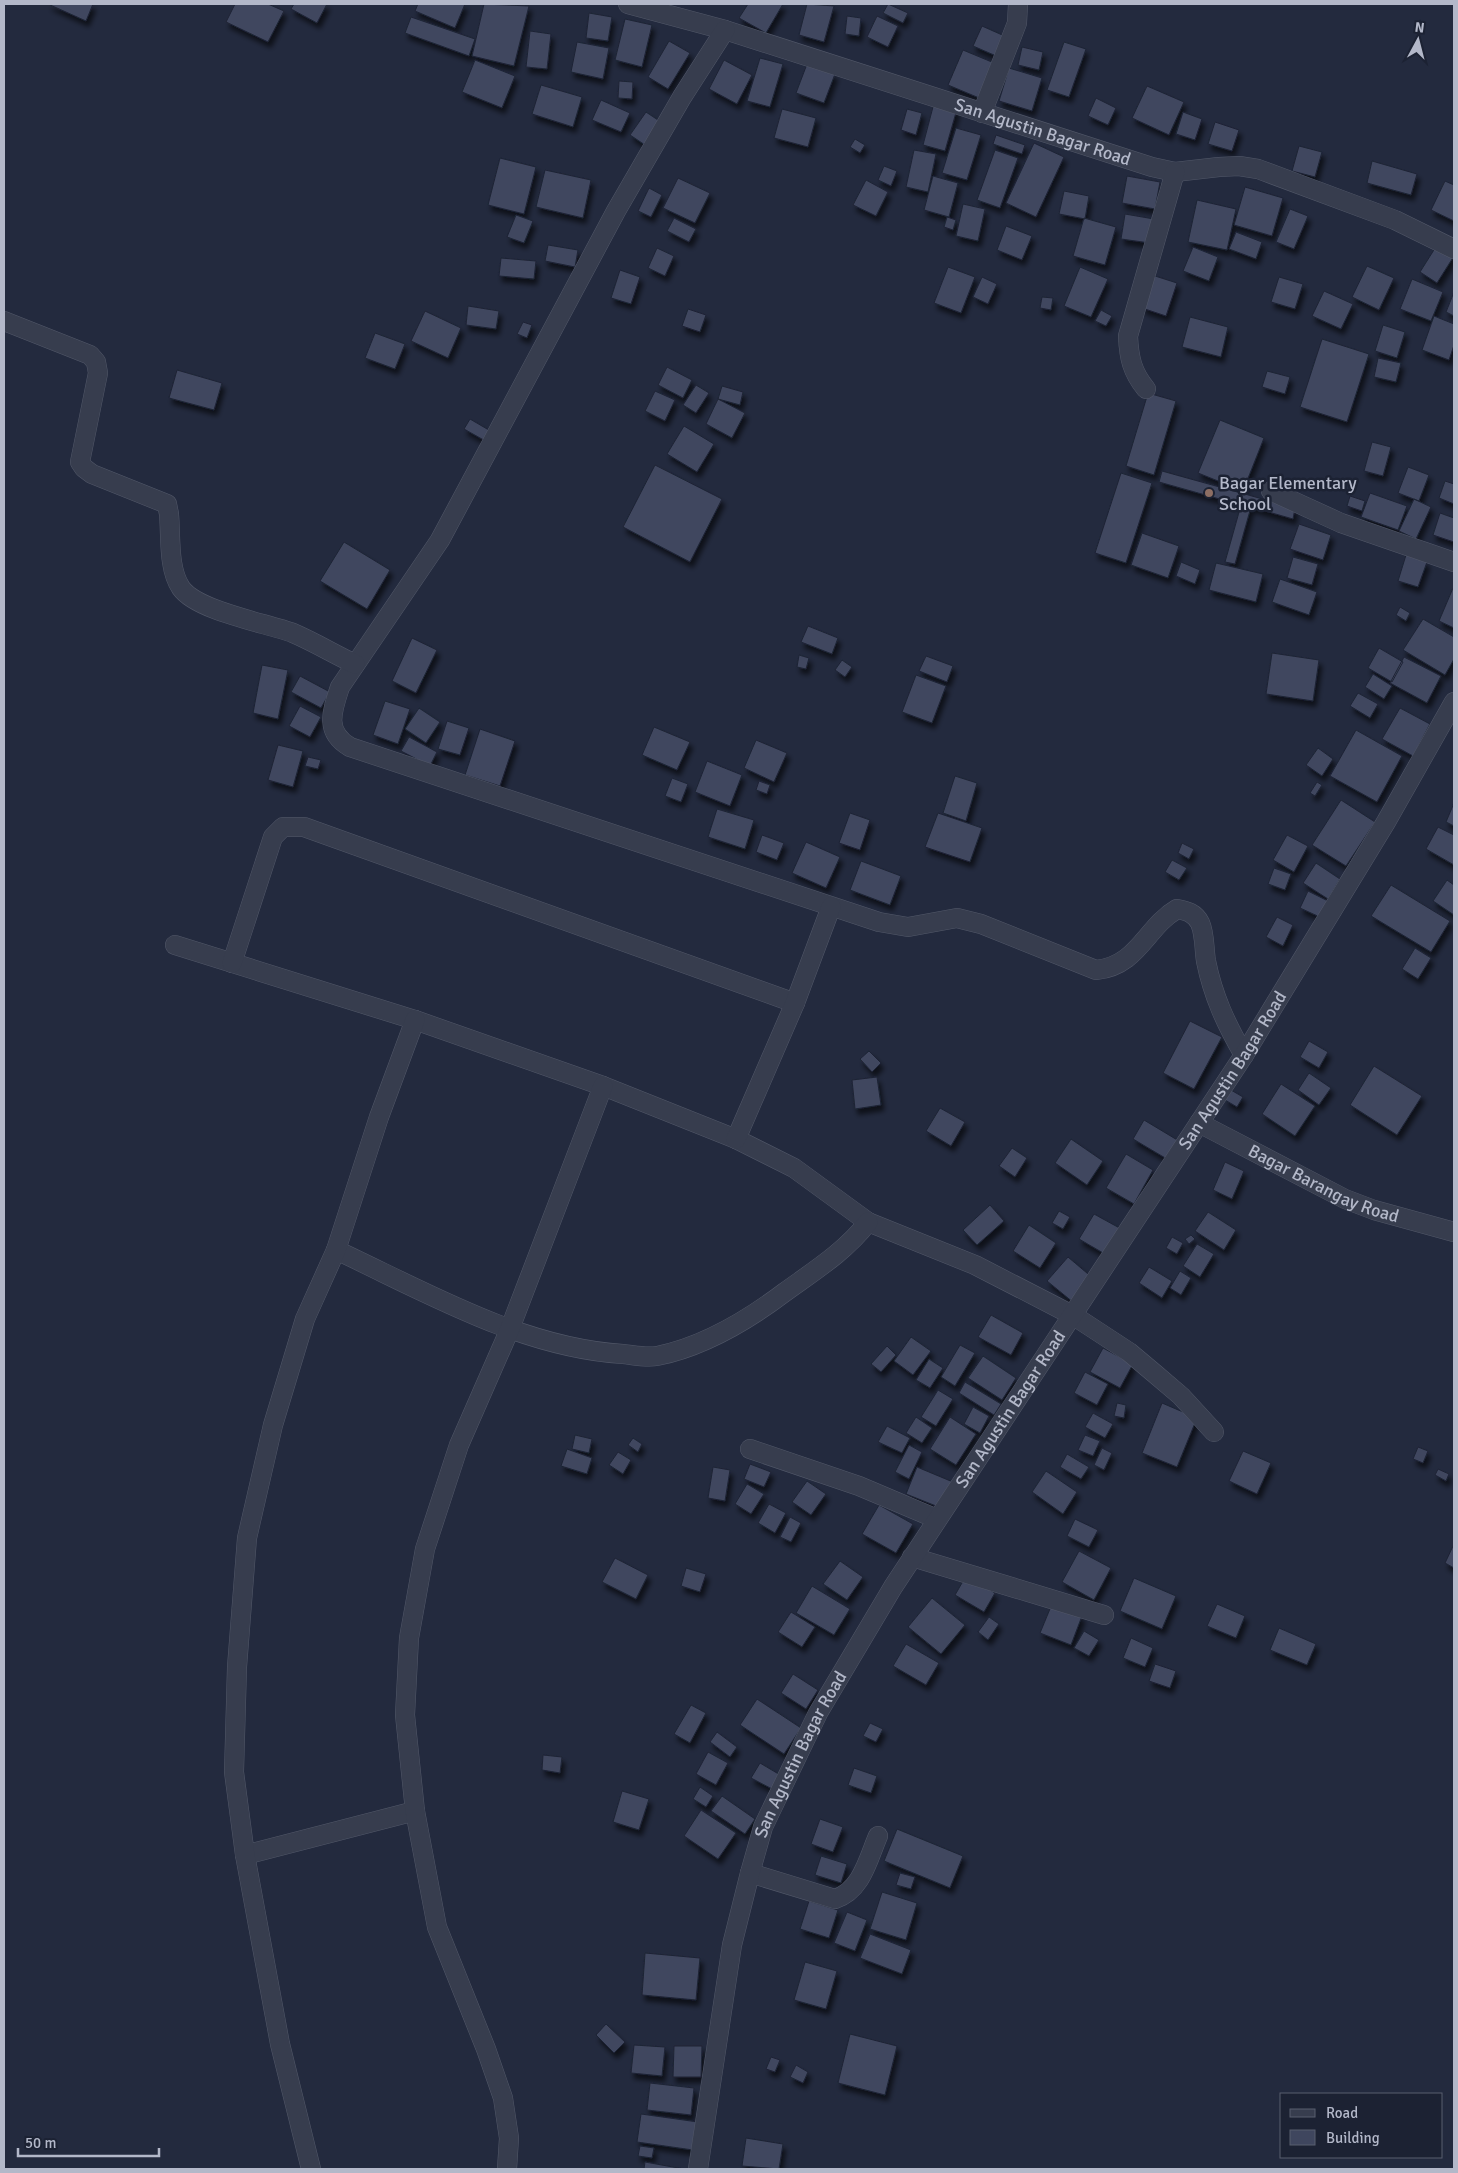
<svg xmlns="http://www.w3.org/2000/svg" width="1458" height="2173" font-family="Signika,sans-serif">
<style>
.building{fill:#3f465e;stroke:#1e2435;filter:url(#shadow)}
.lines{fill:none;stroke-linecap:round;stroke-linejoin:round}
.minor-casing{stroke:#525869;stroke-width:20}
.minor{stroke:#373d4e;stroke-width:19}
.education-dot{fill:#8d6e63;stroke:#1c2233;stroke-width:2}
.labels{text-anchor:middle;stroke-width:5;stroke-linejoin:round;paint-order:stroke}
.street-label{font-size:18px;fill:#b3b8c9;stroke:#1c2233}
.poi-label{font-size:18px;fill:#b3b8c9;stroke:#1c2233;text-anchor:start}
</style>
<defs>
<filter id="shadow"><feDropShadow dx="3" dy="5.5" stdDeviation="2.5" flood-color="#0009"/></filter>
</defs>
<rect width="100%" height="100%" fill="#232a3e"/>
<path class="building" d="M48,4H93L86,21Z
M235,4H268L284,11L268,42L226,22Z
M294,4H327L317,23L291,9Z
M418,4H465L455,28L415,11Z
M484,4L529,6L514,66L472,56Z
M748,4H783L766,33L739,18Z
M807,4L834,6L824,42L799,35Z
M888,4L908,13L903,23L883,13Z
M589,13L612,17L608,41L586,38Z
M847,16L861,18L859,36L845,34Z
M877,16L898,26L888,47L867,37Z
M411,17L475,39L469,56L405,33Z
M625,19L652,25L642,67L615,60Z
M982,26L1009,38L1001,58L973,46Z
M530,31L551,34L547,69L526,67Z
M669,41L690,53L668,89L648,77Z
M577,42L609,48L603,79L571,72Z
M1064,42L1086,49L1069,97L1047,90Z
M1022,47L1043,52L1039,70L1018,65Z
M963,50L999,65L984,100L948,85Z
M760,58L783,64L770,107L747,101Z
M475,60L515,76L502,108L462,92Z
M724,60L752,75L737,104L709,89Z
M807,64L835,74L824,103L796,93Z
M1009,68L1042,78L1032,111L999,101Z
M619,81L633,82L632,99L618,98Z
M541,85L582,97L573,127L532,114Z
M1147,86L1184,102L1169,135L1132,118Z
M1096,98L1116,108L1108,125L1088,116Z
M601,100L630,113L621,132L592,120Z
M934,103L957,109L945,151L923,145Z
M782,109L816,118L808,147L774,138Z
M907,109L922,113L916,135L901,130Z
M646,112L664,124L648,147L630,135Z
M1183,112L1202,119L1195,140L1176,134Z
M1215,122L1239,130L1232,151L1208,144Z
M956,128L981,135L967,180L942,173Z
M996,135L1025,145L1022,154L993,144Z
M855,139L865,145L860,153L850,147Z
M1034,143L1064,157L1036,217L1006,203Z
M1299,146L1322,152L1315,177L1292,171Z
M914,150L936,154L928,192L906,187Z
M995,150L1018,158L1000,208L977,200Z
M500,158L536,167L524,214L488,205Z
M1372,161L1417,174L1411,195L1367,183Z
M884,166L897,171L891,186L878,180Z
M545,170L591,180L583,218L536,207Z
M933,176L958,183L949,217L924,210Z
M1127,176L1160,182L1155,209L1122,203Z
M678,178L710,193L695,223L663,208Z
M866,180L888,192L876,216L853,205Z
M1445,181L1454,185V221L1431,210Z
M1245,187L1283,198L1272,236L1234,225Z
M649,188L662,195L651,217L638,211Z
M1064,191L1089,196L1085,219L1059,214Z
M1197,200L1236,209L1227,250L1188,242Z
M963,204L985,209L978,241L956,236Z
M1290,209L1308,216L1294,249L1276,242Z
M1125,214L1154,219L1150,243L1121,239Z
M516,215L533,221L524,243L507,237Z
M947,217L956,220L953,230L944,227Z
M674,218L696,229L689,242L667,231Z
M1084,218L1116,227L1105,265L1073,256Z
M1006,226L1032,236L1022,260L997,250Z
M1236,232L1262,242L1256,259L1229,249Z
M548,245L578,250L575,267L545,261Z
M1437,245L1454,256L1437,283L1420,272Z
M1193,247L1218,257L1209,281L1183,271Z
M657,248L674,256L665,276L648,268Z
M501,258L536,261L534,279L499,276Z
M1367,266L1394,278L1379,310L1352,297Z
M948,267L975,277L961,313L934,303Z
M1080,267L1108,279L1091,317L1064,306Z
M620,270L640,277L631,304L611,298Z
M1152,275L1177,283L1166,316L1142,308Z
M982,277L997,284L988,304L973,297Z
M1279,277L1303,284L1295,309L1271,302Z
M1412,279L1443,292L1431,321L1400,309Z
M1324,291L1353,304L1341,329L1312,316Z
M1454,292V316L1446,312Z
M1042,297L1053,298L1051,310L1040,308Z
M468,306L499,311L496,329L466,325Z
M688,309L706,315L700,332L682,326Z
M1101,310L1112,316L1106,326L1095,321Z
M425,311L461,328L448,358L411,341Z
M1434,316L1454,324V345L1449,360L1422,350Z
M1190,317L1228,327L1221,357L1182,347Z
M523,322L532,325L527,338L517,334Z
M1383,325L1405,332L1397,358L1375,351Z
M375,333L405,344L395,369L365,358Z
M1322,339L1369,354L1347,422L1300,407Z
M1378,358L1401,363L1396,382L1374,377Z
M667,367L692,380L683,398L658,385Z
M177,370L222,383L214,410L169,398Z
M1267,371L1290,377L1285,394L1262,387Z
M696,385L709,393L696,413L683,405Z
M722,386L743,392L740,405L718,399Z
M655,391L675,400L665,421L645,411Z
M1148,393L1176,401L1154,475L1126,466Z
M718,399L745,413L732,438L706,424Z
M470,419L494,433L489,443L464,429Z
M1220,420L1264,438L1243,491L1198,473Z
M684,426L714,444L697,472L667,454Z
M1372,442L1391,447L1383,476L1364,471Z
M655,465L722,499L690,562L623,527Z
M1408,467L1429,475L1419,501L1398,493Z
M1162,471L1295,508L1293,519L1251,507L1235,564L1225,562L1241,505L1159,482Z
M1121,473L1152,483L1126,563L1095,553Z
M1445,481L1454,484V504L1439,498Z
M1370,493L1407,506L1398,530L1361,517Z
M1350,496L1365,501L1362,511L1347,506Z
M1414,499L1431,507L1416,539L1399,531Z
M1440,513L1454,518V542L1433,535Z
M1299,524L1331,535L1323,560L1290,549Z
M1142,533L1179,546L1168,578L1131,565Z
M344,542L390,570L367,609L320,581Z
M1406,555L1427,562L1418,587L1398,581Z
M1293,557L1318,564L1312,585L1287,578Z
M1181,562L1200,570L1195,584L1176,576Z
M1216,563L1263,574L1256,602L1209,590Z
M1280,579L1317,592L1309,615L1272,602Z
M1453,588L1454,589V628L1439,621Z
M1400,607L1410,613L1406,621L1396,615Z
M1423,619L1454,637V659L1445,675L1403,650Z
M808,626L838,638L832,654L801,642Z
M412,638L437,650L416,693L392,681Z
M1379,648L1403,662L1392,682L1368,668Z
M1272,653L1319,660L1313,701L1266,694Z
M799,655L809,658L806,669L797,667Z
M926,656L953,666L947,682L919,671Z
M1404,657L1441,676L1427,703L1390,683Z
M842,660L852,667L845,677L835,670Z
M262,665L288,670L278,719L253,713Z
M1373,674L1392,686L1384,699L1365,687Z
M916,675L946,686L932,723L902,712Z
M300,676L330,692L321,708L291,692Z
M1358,693L1378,704L1370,718L1350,706Z
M385,701L410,709L398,744L373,735Z
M300,706L321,717L310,737L289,726Z
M419,708L440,722L426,743L405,729Z
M1400,708L1430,724L1413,756L1382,739Z
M447,721L469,728L460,755L438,749Z
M654,727L690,742L677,770L642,755Z
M480,729L515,741L500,786L465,775Z
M1356,730L1402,756L1377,802L1330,776Z
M409,737L437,752L430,766L401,751Z
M756,740L787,753L774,782L744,768Z
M278,745L303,751L293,787L268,780Z
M1318,748L1333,759L1322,776L1306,765Z
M308,757L321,760L318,769L305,766Z
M707,761L742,775L730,806L695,792Z
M955,776L977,783L966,821L943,813Z
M672,778L688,784L681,802L665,796Z
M759,781L770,785L767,794L756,790Z
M1317,782L1322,785L1315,796L1310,793Z
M1341,800L1375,822L1346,866L1312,845Z
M1454,803V826L1446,822Z
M717,809L754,820L745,849L708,837Z
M850,813L870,820L860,850L839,843Z
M938,813L982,828L970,862L925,847Z
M1438,827L1454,835V865L1426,849Z
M762,835L784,843L777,860L756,852Z
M1287,835L1308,846L1294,872L1273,860Z
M806,842L840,857L826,888L792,873Z
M1182,843L1194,849L1189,859L1178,853Z
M1172,860L1187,868L1179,880L1165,872Z
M861,861L901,876L890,905L850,890Z
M1316,863L1340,879L1328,899L1303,883Z
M1274,868L1291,874L1285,890L1268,884Z
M1447,880L1454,885V915L1433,901Z
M1391,885L1450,921L1431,952L1371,916Z
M1308,891L1330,902L1322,918L1300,908Z
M1277,917L1293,925L1283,946L1266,937Z
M1415,948L1431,958L1418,979L1402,969Z
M1190,1021L1222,1037L1194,1089L1163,1073Z
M1309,1041L1328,1052L1319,1068L1300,1057Z
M869,1051L881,1063L872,1072L860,1059Z
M1374,1066L1422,1096L1397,1135L1350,1105Z
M1309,1073L1331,1088L1319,1105L1298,1090Z
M877,1077L881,1105L855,1109L852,1080Z
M1281,1084L1315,1106L1295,1136L1262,1114Z
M1231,1090L1243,1097L1237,1107L1225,1100Z
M940,1108L965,1122L951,1146L926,1131Z
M1144,1120L1184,1144L1172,1162L1133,1139Z
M1071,1139L1103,1161L1087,1185L1055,1163Z
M1012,1148L1027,1158L1015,1177L999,1166Z
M1126,1154L1153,1170L1134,1204L1106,1188Z
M1225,1162L1244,1171L1232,1199L1213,1190Z
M990,1205L1004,1221L977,1245L963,1230Z
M1059,1211L1070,1217L1063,1229L1052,1223Z
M1208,1212L1236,1230L1224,1250L1195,1231Z
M1094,1214L1125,1231L1110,1257L1079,1239Z
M1029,1225L1056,1243L1040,1268L1013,1251Z
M1191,1235L1195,1239L1189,1244L1185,1239Z
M1172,1237L1183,1243L1177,1254L1166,1248Z
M1197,1244L1214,1254L1200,1277L1183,1266Z
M1068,1257L1094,1279L1074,1303L1047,1281Z
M1149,1267L1172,1281L1162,1298L1139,1283Z
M1180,1271L1191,1278L1181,1295L1170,1288Z
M991,1315L1023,1333L1011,1355L978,1337Z
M911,1337L931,1351L913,1375L894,1361Z
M960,1345L975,1353L955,1386L941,1377Z
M887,1346L896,1355L881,1372L871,1364Z
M1103,1348L1133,1364L1120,1388L1090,1372Z
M983,1356L1016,1378L1002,1400L968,1378Z
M929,1359L943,1368L930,1388L916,1380Z
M1085,1372L1108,1384L1097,1405L1074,1393Z
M965,1382L1001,1404L994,1415L959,1393Z
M938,1390L953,1399L936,1426L921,1417Z
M1117,1403L1126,1405L1124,1418L1114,1416Z
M1162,1403L1197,1418L1177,1467L1142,1453Z
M973,1407L989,1416L980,1433L964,1424Z
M1093,1413L1113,1424L1105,1438L1085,1427Z
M916,1417L932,1428L922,1443L906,1433Z
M950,1417L976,1434L956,1465L930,1449Z
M887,1426L910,1438L902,1453L878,1442Z
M575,1435L592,1439L589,1453L572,1449Z
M1085,1435L1100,1441L1093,1456L1078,1450Z
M633,1438L642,1444L638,1452L628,1445Z
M909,1445L922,1452L909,1479L895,1472Z
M1418,1447L1428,1451L1423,1463L1413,1459Z
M1102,1448L1112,1453L1104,1470L1094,1465Z
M567,1449L592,1458L587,1474L561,1466Z
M1243,1451L1271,1463L1257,1494L1229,1481Z
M618,1452L631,1460L623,1474L609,1465Z
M1067,1454L1089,1467L1081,1479L1060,1467Z
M750,1464L771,1472L764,1487L744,1479Z
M713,1467L730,1470L725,1501L708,1498Z
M917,1467L953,1482L941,1508L906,1494Z
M1438,1469L1449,1474L1446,1481L1435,1475Z
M1046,1471L1077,1492L1063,1514L1032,1492Z
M807,1481L826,1494L811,1515L792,1502Z
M747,1484L764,1494L751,1514L735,1504Z
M769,1504L786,1513L775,1533L758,1523Z
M879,1505L913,1524L896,1553L862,1534Z
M790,1517L801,1523L791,1542L780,1537Z
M1075,1519L1098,1530L1089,1547L1067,1536Z
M1454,1544V1568L1445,1563Z
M1079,1551L1111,1568L1094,1600L1062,1582Z
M615,1558L648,1575L636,1599L602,1582Z
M840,1561L863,1577L847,1600L823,1584Z
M686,1568L706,1574L700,1592L681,1586Z
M966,1576L995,1593L984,1612L955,1595Z
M1134,1578L1176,1596L1162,1629L1120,1611Z
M812,1586L850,1609L834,1635L796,1613Z
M932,1598L965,1625L941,1654L908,1627Z
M1052,1604L1082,1616L1071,1645L1040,1633Z
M1217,1604L1245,1616L1236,1638L1207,1626Z
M791,1612L815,1627L802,1647L778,1632Z
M989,1617L999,1624L988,1640L978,1632Z
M1279,1628L1316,1644L1307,1665L1270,1650Z
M1084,1631L1099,1640L1089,1656L1074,1648Z
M1131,1638L1153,1648L1145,1667L1123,1658Z
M906,1644L939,1663L926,1685L893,1666Z
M1155,1664L1176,1671L1170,1688L1149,1681Z
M793,1674L818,1690L806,1709L781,1693Z
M757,1699L801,1728L784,1754L740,1725Z
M691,1705L706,1713L690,1743L674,1734Z
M870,1723L883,1729L876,1742L863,1736Z
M717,1732L737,1747L730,1757L710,1742Z
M708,1752L728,1763L716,1785L696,1774Z
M543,1755L562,1757L560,1773L542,1770Z
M760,1763L782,1776L774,1790L751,1778Z
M854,1768L877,1776L871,1793L848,1785Z
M700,1787L713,1796L706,1807L693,1799Z
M622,1791L649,1799L639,1830L613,1822Z
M722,1796L755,1819L745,1834L711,1811Z
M701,1810L736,1833L718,1859L684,1836Z
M820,1819L843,1827L833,1852L811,1844Z
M897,1829L963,1856L950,1888L884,1861Z
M821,1856L847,1864L841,1883L815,1875Z
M900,1873L915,1877L911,1889L896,1885Z
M882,1892L917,1903L906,1940L870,1929Z
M809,1901L838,1910L829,1938L800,1929Z
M847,1912L867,1920L855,1951L834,1943Z
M870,1934L911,1950L902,1974L860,1958Z
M645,1953L700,1958L696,2000L642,1995Z
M805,1962L837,1971L826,2009L794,2000Z
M606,2024L625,2042L614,2053L596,2035Z
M850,2034L897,2046L885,2095L838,2083Z
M634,2045L665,2047L662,2076L631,2073Z
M674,2046H702L701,2077H673Z
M771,2057L780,2060L775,2072L766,2069Z
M796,2065L808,2072L803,2083L790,2077Z
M650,2083L694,2088L691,2115L647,2110Z
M641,2114L698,2122L693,2150L637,2142Z
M746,2138L783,2144L779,2169L742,2166Z
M640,2146L654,2148L652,2158L638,2156Z
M645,2162L684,2169H644Z"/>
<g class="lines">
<g class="minor-casing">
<g id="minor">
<path id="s1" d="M628,4L725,30L1152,167L1175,172L1219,167L1239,166L1258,169L1395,220L1454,249"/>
<path d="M725,30L682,97L616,211L440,540L340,687C332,711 324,732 350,747L879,922L908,927L957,918L981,924L1096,970C1138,966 1146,927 1177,909C1187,911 1195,913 1200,923C1205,934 1204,949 1206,961C1213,996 1226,1024 1244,1055"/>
<path d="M982,113L1017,23L1018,4"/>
<path d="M4,321L90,355L96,362L98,373L80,462L84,468L92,474L167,504L169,514C171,537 168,569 181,588C197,611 266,623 293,633C314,642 334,654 355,664"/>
<path d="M1146,389C1132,372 1129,358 1128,336L1175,172"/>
<path d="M1271,491L1341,523L1454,562"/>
<path d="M175,945L415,1020L603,1086L736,1139L794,1168L868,1222L975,1265L1074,1316L1129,1352L1154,1373L1181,1396L1214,1432"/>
<path d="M232,963L273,837L283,827H304L795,1003"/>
<path id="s2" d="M1199,1123L1345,1199L1374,1210L1454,1232"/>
<path d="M736,1139L795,1003L831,907"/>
<path d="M336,1250C426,1292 522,1348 623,1354C633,1355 646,1358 657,1356C702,1347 748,1320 785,1292C814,1271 846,1251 868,1222"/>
<path d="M750,1449L859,1486L937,1519"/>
<path d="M912,1557L1104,1615"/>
<path d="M245,1855L415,1811"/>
<path d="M750,1873L835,1899C862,1890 868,1859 878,1836"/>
<path d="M311,2169L280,2044L245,1855L234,1772L237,1667L247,1538L273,1425L305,1319L336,1250L379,1117L415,1020"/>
<path d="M507,2169L509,2138L503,2098L486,2049L437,1927L415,1811L405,1715L409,1638L425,1549L459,1445L509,1331L603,1086"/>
<path id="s3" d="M698,2169L732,1945L750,1873L763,1827L818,1713L893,1587L1244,1055L1386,822L1454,702"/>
</g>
</g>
<use href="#minor" class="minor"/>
</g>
<circle class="education-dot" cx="1209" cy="493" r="5"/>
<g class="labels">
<g class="street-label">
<text dy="6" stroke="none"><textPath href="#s1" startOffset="434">San Agustin Bagar Road</textPath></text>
<text dy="6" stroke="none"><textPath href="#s3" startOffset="1240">San Agustin Bagar Road</textPath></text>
<text dy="6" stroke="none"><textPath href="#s2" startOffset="139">Bagar Barangay Road</textPath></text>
<text dy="6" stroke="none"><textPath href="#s3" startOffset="835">San Agustin Bagar Road</textPath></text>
<text dy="6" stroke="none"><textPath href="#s3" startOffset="430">San Agustin Bagar Road</textPath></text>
</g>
<g class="poi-label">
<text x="1219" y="489">Bagar Elementary<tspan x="1219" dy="21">School</tspan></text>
</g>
</g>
<rect width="1458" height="2173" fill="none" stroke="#b3b8c9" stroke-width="10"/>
<rect x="1280" y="2093" width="162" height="65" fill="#1c2233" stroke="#585e6f"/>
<rect x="1290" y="2109" width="25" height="8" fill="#373d4e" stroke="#585e6f"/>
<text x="1326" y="2118" font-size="15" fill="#b3b8c9">Road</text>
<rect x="1290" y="2130" width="25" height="15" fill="#3f465e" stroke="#585e6f"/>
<text x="1326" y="2143" font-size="15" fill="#b3b8c9">Building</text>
<g transform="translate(1418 40) rotate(7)" stroke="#1c2233" stroke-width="4" paint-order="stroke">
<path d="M0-4L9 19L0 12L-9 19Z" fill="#b3b8c9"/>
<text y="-8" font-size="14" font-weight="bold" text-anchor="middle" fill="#b3b8c9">N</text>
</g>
<path d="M18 2148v8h141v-8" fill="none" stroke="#b3b8c9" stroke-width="2.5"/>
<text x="25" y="2148" font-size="15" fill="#b3b8c9" stroke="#1c2233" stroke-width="4" paint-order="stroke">50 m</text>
</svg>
